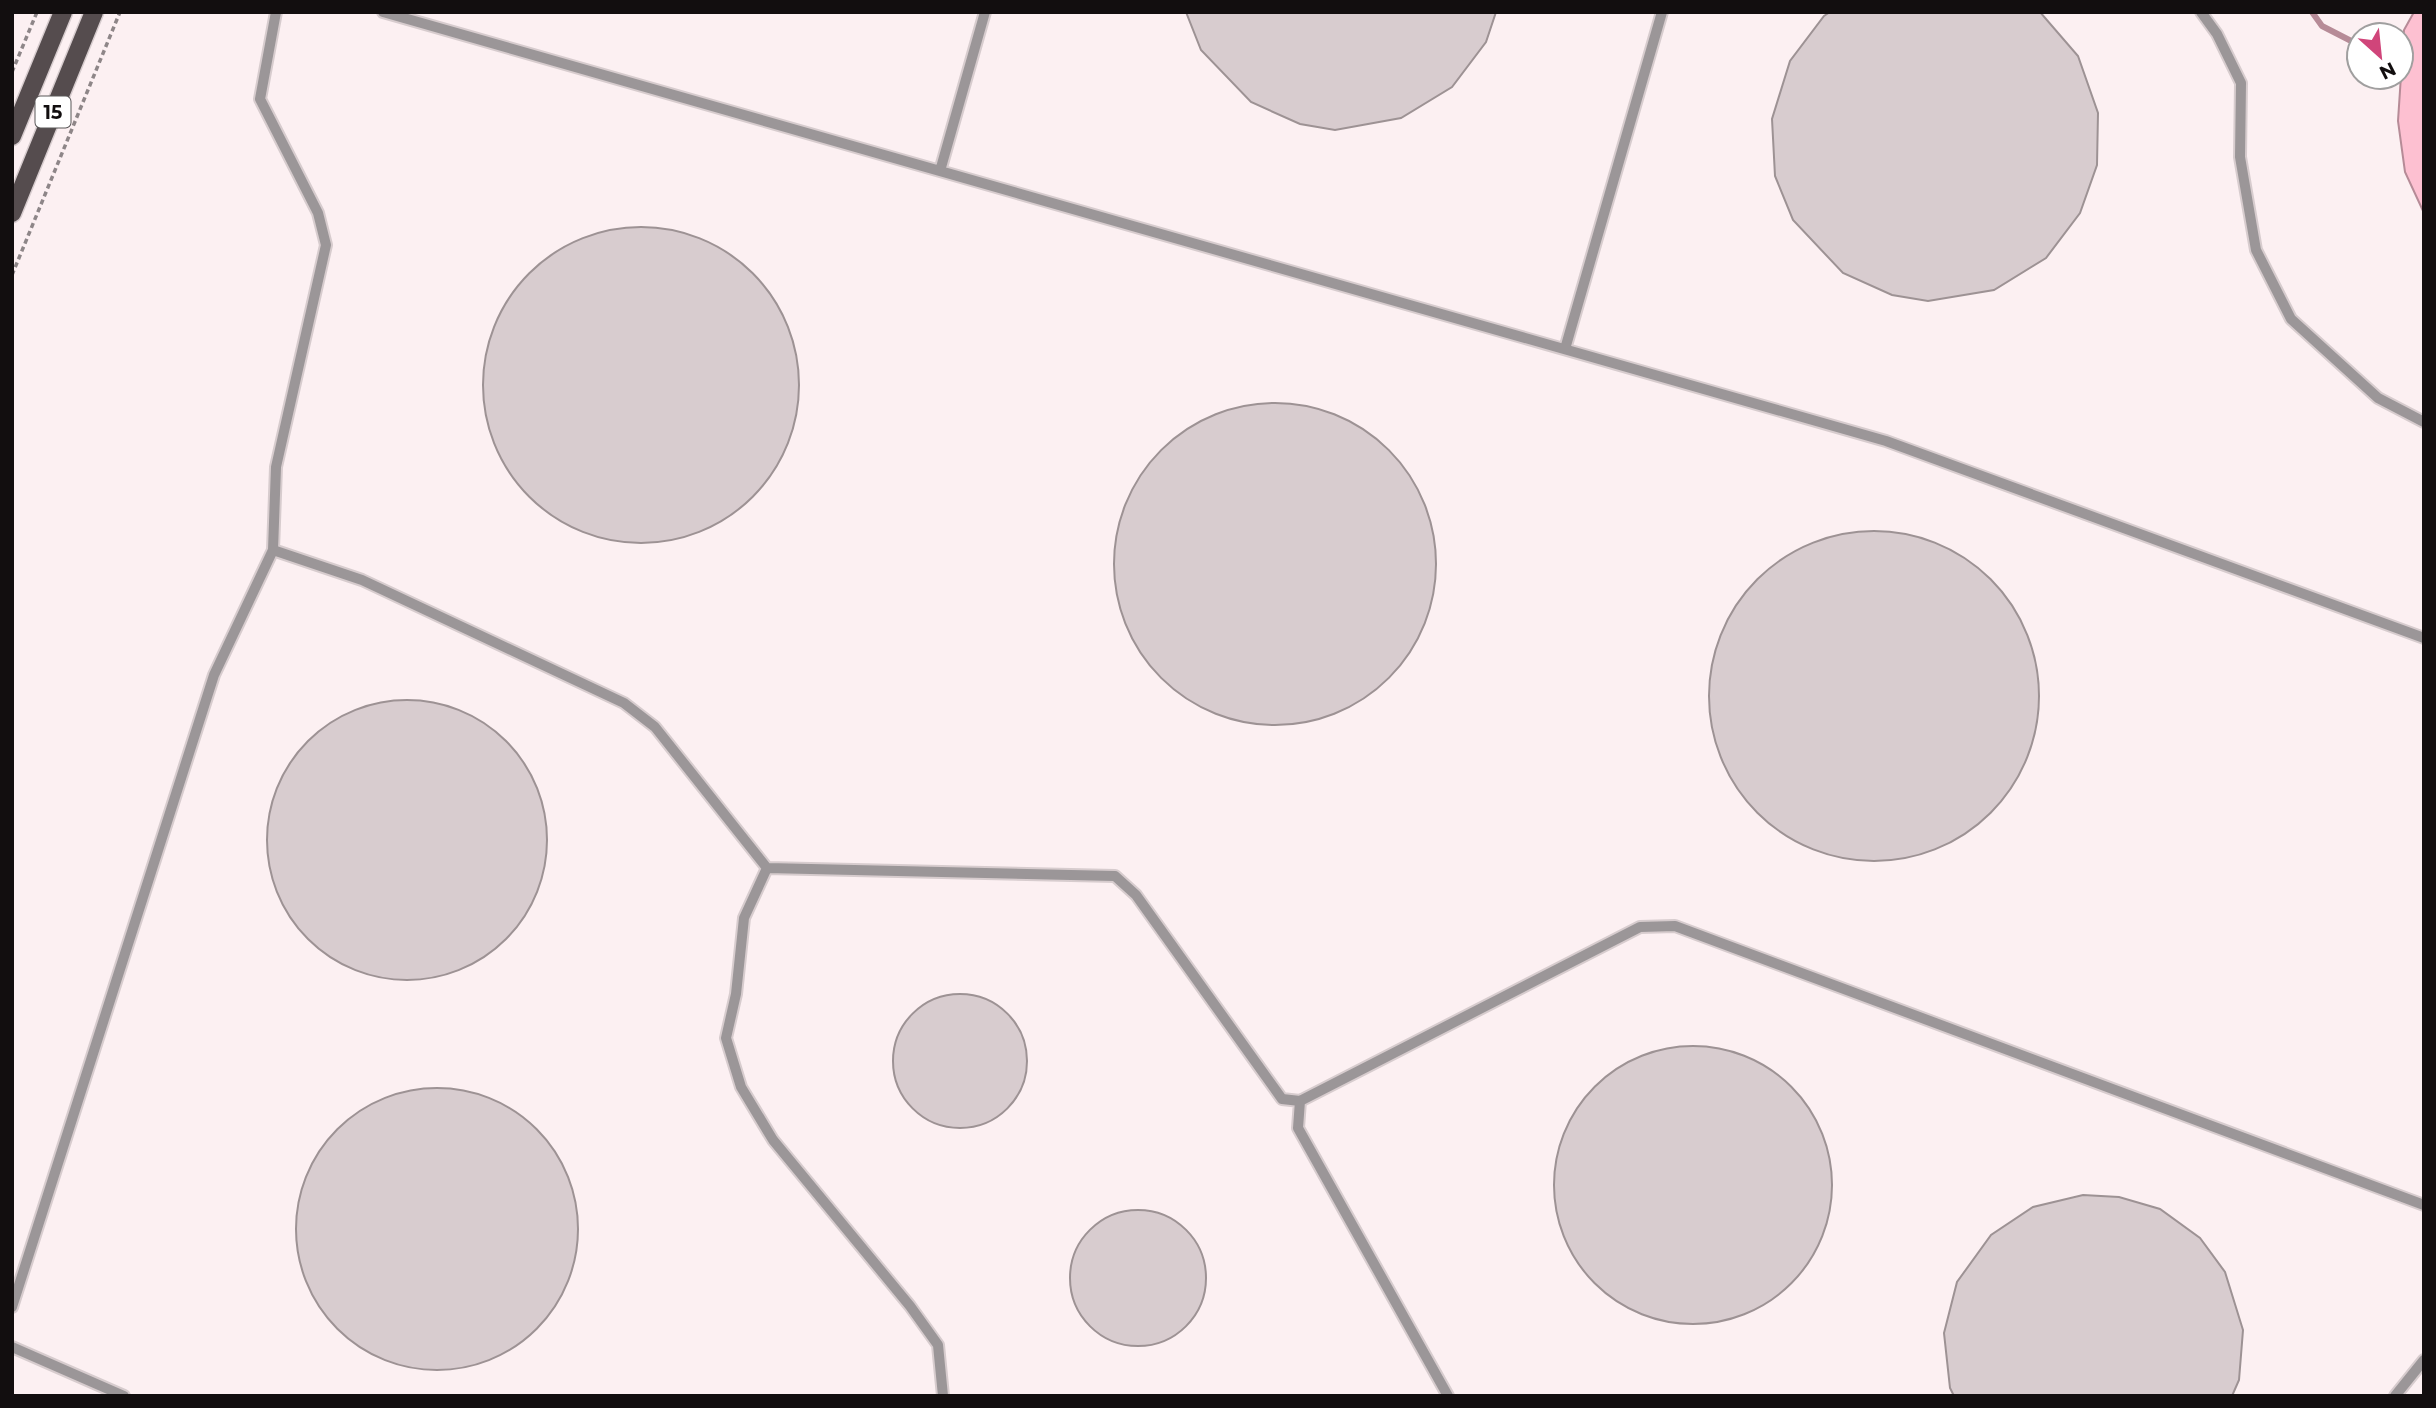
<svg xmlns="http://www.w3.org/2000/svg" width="2436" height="1408" font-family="Montserrat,sans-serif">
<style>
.water{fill:#fdc0d1;stroke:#b68b97;stroke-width:2}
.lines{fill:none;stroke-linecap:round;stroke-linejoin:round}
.stream{stroke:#b68b97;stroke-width:6}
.building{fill:#d8cccf;stroke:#9d9294;stroke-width:2}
.service-casing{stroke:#d7ccce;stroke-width:14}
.primary-casing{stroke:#d7ccce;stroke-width:21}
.path{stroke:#8e8688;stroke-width:3.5;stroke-dasharray:5 3.5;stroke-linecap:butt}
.service{stroke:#9b9698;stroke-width:10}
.primary{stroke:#554c4e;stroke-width:18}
.labels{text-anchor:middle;stroke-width:5;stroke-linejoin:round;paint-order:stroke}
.shield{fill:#fff;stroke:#595657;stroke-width:2}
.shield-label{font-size:19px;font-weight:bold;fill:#120e0f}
</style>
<rect width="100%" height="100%" fill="#fcf0f2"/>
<path class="water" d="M2414,12H2424V213L2405,172L2398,121L2404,30Z"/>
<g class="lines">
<path class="stream" d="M2312,12L2322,26L2359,45"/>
</g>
<path class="building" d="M1186,12H1496L1486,42L1452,87L1401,118L1335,130L1300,124L1251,102L1201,50Z
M1830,12H2040L2078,56L2098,113L2097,165L2080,213L2046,258L1994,290L1928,301L1892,295L1843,273L1793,220L1775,176L1772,119L1790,61L1824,16Z
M483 385a158 158 0 1 1 316 0a158 158 0 1 1-316 0Z
M1114 564a161 161 0 1 1 322 0a161 161 0 1 1-322 0Z
M1709 696a165 165 0 1 1 330 0a165 165 0 1 1-330 0Z
M267 840a140 140 0 1 1 280 0a140 140 0 1 1-280 0Z
M893 1061a67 67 0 1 1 134 0a67 67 0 1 1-134 0Z
M1554 1185a139 139 0 1 1 278 0a139 139 0 1 1-278 0Z
M296 1229a141 141 0 1 1 282 0a141 141 0 1 1-282 0Z
M2083,1195L2119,1197L2160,1209L2200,1238L2225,1272L2243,1330L2239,1380L2232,1396H1954L1950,1388L1944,1333L1957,1282L1991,1235L2033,1207Z
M1070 1278a68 68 0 1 1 136 0a68 68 0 1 1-136 0Z"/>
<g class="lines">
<g class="service-casing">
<path id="service" d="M383,12L1886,441L2424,638
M2201,12L2217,34L2241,83L2240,157L2256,250L2291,319L2378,398L2424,422
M940,171L985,12
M1565,349L1662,12
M273,550L362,580L624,703L655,727L767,868L1115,876L1136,895L1282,1099L1300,1101L1640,927L1675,926L2424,1205
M767,868L744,918L736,994L726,1038L741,1087L773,1140L910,1306L938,1345L943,1396
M1300,1101L1298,1128L1448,1396
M12,1307L214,675L273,550L276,467L326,245L318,213L260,99L276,12
M12,1347L124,1396
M2395,1396L2424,1360"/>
</g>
<g class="primary-casing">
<path id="primary" d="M12,136L63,12
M12,213L94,12"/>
</g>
<path class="path" d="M12,72L37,12
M12,275L120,12"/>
<use href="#service" class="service"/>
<use href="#primary" class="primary"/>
</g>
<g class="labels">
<rect class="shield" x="35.5" y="96.5" width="35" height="31" rx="5"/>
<g class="shield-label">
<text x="53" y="119">15</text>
</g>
</g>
<rect width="2436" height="1408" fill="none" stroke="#120e0f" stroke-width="28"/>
<g transform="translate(2380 56) rotate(153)"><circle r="33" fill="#ffffff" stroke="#a09f9f" stroke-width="2"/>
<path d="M0-5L12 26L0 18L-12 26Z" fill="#d0457a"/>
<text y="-10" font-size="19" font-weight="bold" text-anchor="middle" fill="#120e0f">N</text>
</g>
</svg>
